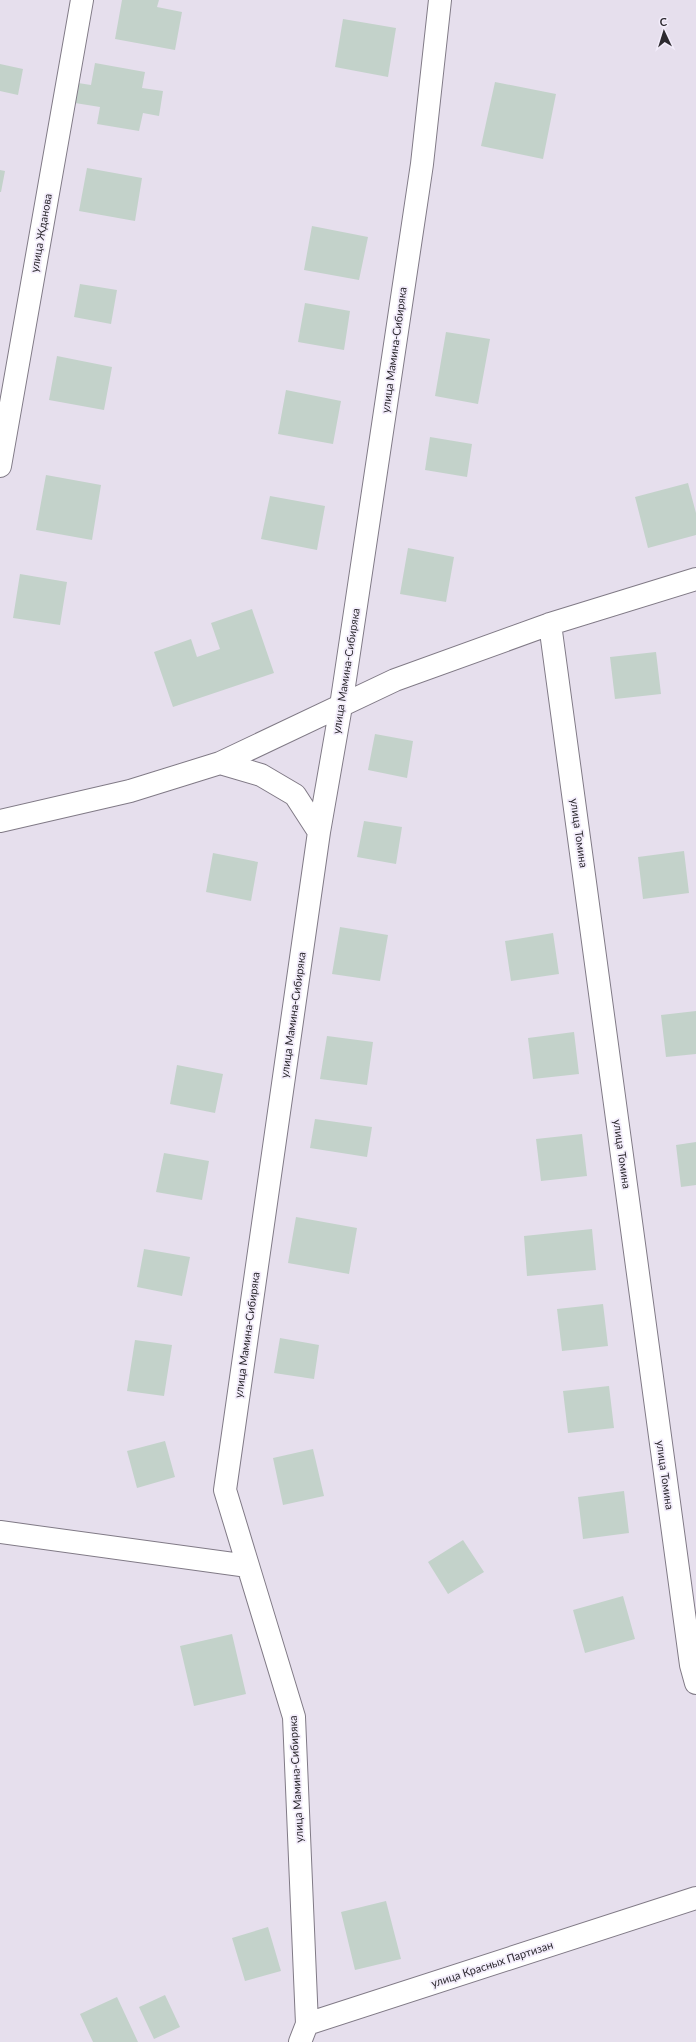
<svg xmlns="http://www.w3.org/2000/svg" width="696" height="2042" font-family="Lato,sans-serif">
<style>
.building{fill:#c3d2ca}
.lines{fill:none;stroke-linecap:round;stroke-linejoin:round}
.minor-casing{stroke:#807a86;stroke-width:24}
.minor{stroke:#fff;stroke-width:22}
.labels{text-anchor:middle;stroke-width:3.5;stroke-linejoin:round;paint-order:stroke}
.street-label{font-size:11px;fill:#2d2a30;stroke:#f3edfb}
</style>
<rect width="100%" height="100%" fill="#e6dfed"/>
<path class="building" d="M122,0H159L157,7L182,12L175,50L115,39Z
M343,19L396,28L388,77L335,67Z
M95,63L145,72L142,88L163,91L159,116L143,113L139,131L97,124L100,107L75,103L78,83L91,85Z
M0,64L23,69L18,95L0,91Z
M495,82L556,94L543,159L481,146Z
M87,168L142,178L135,221L79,211Z
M0,170L5,171L1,192H0Z
M312,226L368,237L359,280L304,270Z
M80,284L117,290L111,324L74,317Z
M305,303L350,311L344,350L298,342Z
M446,332L490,339L478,404L435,396Z
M57,356L112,367L104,410L49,400Z
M286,390L341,401L333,444L278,434Z
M430,437L472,444L467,477L425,470Z
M46,475L101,485L92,540L36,530Z
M688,483L696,513V535L648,548L635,497Z
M270,496L325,506L317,550L261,539Z
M408,548L454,557L446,602L400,594Z
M20,574L67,582L60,625L13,618Z
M252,609L274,673L173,707L154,652L191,639L197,657L220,649L211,623Z
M656,652L661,694L615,699L610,657Z
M375,734L413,741L407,778L368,770Z
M364,821L402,827L396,864L357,857Z
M684,851L689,893L643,899L638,857Z
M213,853L258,862L251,901L206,892Z
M340,927L388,935L380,981L332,974Z
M553,933L559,974L511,981L505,941Z
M696,1011V1054L666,1057L661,1015Z
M574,1032L579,1074L533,1079L528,1038Z
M327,1036L373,1042L367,1085L320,1079Z
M177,1065L223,1074L215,1113L170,1104Z
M315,1119L372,1127L367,1157L310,1148Z
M582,1134L587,1176L541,1181L536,1139Z
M696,1142V1185L681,1187L676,1145Z
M164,1153L209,1161L202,1200L156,1192Z
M296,1217L357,1228L349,1274L288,1263Z
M592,1229L596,1270L527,1276L524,1236Z
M144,1249L190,1257L182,1296L137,1287Z
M603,1304L608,1346L562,1351L557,1309Z
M280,1338L319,1345L314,1379L274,1373Z
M135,1340L172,1345L164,1396L127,1391Z
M609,1386L614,1428L568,1433L563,1391Z
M165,1441L175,1477L137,1488L127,1451Z
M313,1449L324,1496L283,1505L273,1458Z
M624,1491L629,1533L583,1539L578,1497Z
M463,1540L484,1572L448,1594L428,1562Z
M623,1596L635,1639L585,1653L573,1610Z
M232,1634L246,1694L194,1706L180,1646Z
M386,1901L401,1959L355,1970L341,1912Z
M268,1927L281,1971L245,1981L232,1938Z
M165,1995L180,2027L154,2039L139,2007Z
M117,1997L138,2042H93L80,2014Z"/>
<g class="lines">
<g class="minor-casing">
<path id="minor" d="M0,466L82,0
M550,624L691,1665L696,1683
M220,763L261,775L295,795L319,832
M0,821L130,791L220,763L395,680L550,624L696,579
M0,1532L248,1566
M307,2024L294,1717L225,1490L319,832L341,706L422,164L440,0
M300,2042L307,2024L696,1898"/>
</g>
<use href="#minor" class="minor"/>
</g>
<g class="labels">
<g class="street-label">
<text transform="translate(41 233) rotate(-80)" y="4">улица Жданова</text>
<text transform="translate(394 350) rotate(-82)" y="4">улица Мамина-Сибиряка</text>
<text transform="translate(346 671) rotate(-81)" y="4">улица Мамина-Сибиряка</text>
<text transform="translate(579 833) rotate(82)" y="4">улица Томина</text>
<text transform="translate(293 1015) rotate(-82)" y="4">улица Мамина-Сибиряка</text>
<text transform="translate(622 1154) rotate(82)" y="4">улица Томина</text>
<text transform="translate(247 1335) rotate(-82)" y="4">улица Мамина-Сибиряка</text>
<text transform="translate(665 1475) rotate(82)" y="4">улица Томина</text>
<text transform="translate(296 1779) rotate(-93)" y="4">улица Мамина-Сибиряка</text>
<text transform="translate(492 1964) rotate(-18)" y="4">улица Красных Партизан</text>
</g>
</g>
<g transform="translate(664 32) rotate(356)" stroke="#f3edfb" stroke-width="3" paint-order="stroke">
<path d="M0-3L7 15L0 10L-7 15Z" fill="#2d2a30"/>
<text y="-6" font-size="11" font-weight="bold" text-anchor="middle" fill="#2d2a30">С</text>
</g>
</svg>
